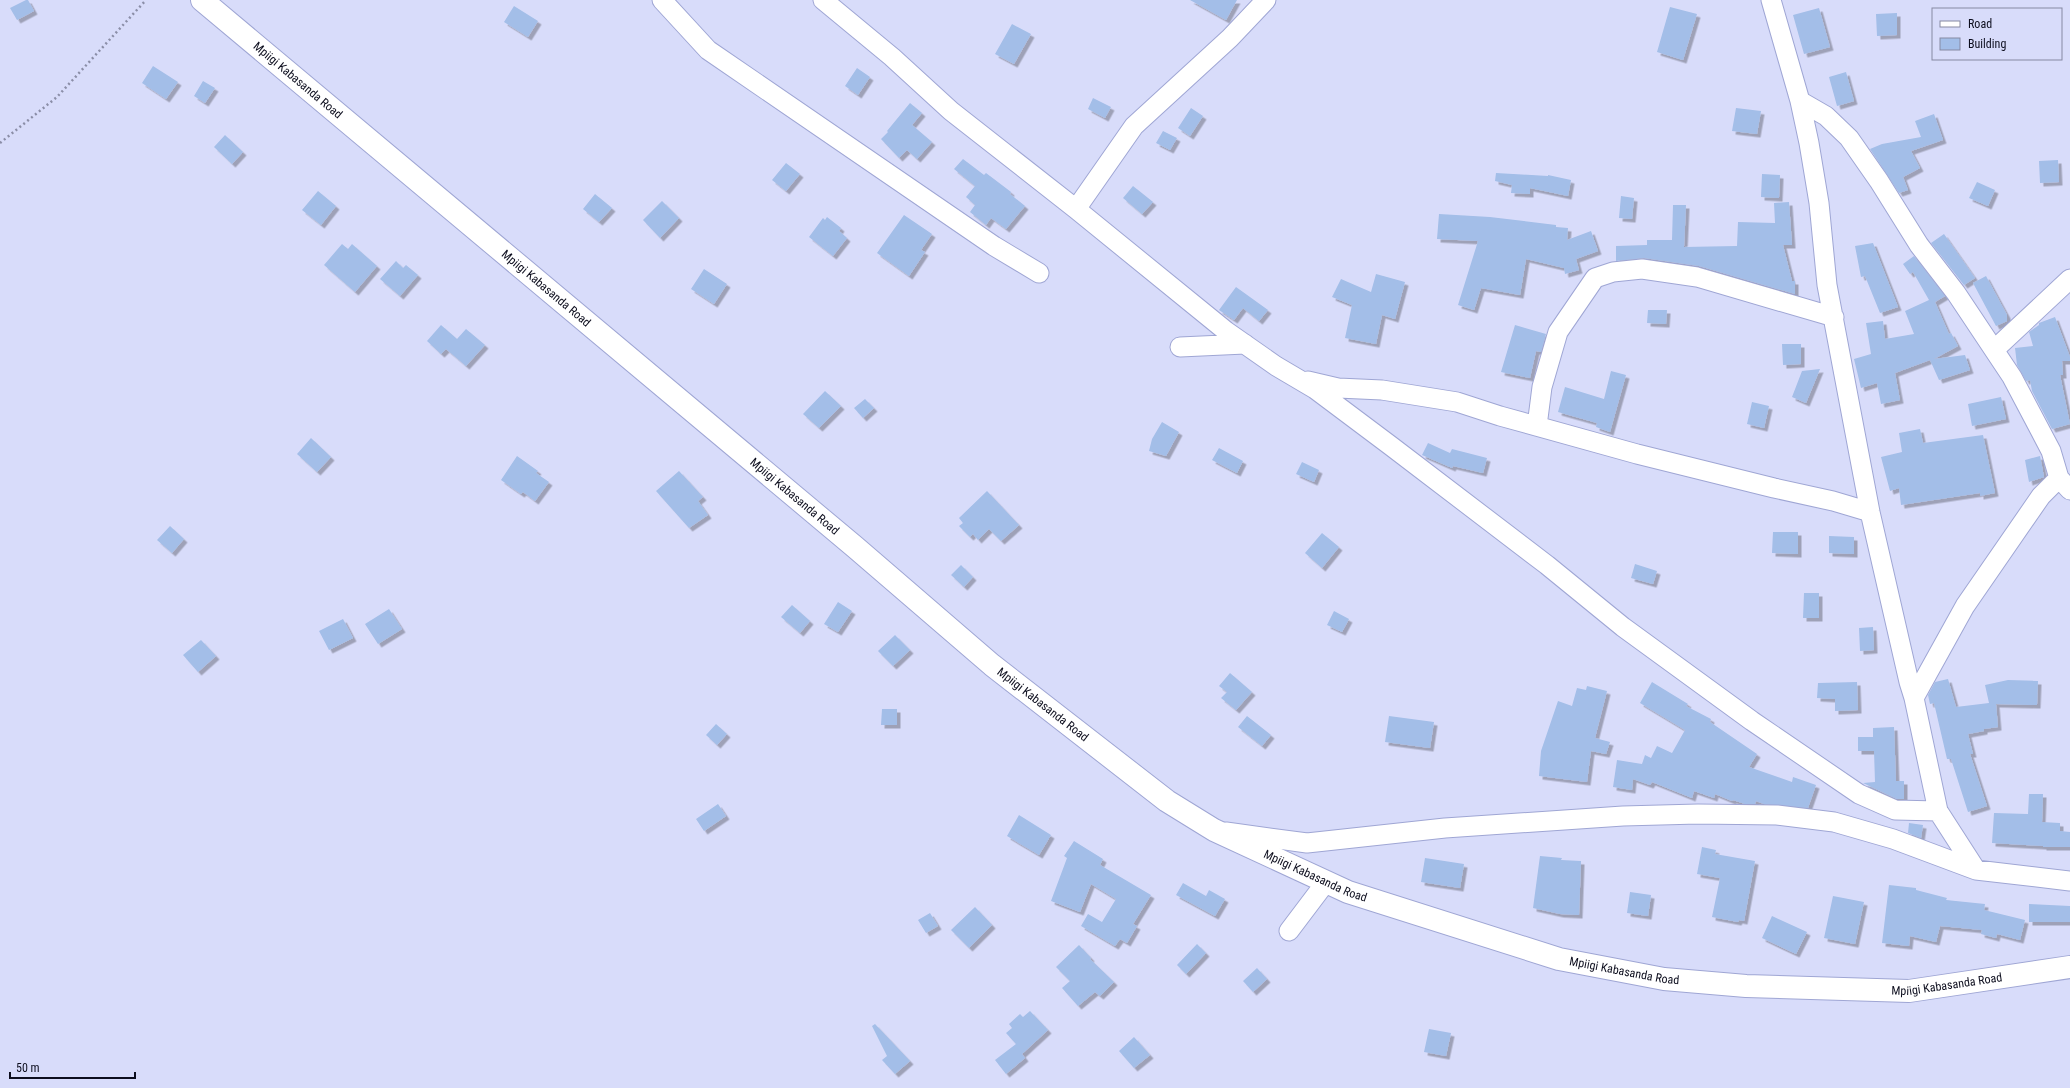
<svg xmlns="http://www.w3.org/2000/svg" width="2070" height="1088" font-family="'Roboto Condensed',sans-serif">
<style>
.building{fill:#a3bee8;filter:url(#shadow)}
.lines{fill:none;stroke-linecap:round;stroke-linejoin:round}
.minor-casing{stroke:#9fa6d4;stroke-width:21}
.major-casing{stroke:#9fa6d4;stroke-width:24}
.path{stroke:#8b8ea7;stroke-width:2.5;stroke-dasharray:2 3;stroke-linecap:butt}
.minor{stroke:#fff;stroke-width:19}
.major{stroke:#fff;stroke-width:22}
.labels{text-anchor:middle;stroke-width:3;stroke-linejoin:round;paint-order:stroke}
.street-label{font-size:12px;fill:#0c0d1d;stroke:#d8dcfa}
</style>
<defs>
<filter id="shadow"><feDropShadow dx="3.5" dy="3.5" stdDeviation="0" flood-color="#0004"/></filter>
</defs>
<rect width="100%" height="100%" fill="#d8dcfa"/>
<path class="building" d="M26,0H28L34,11L17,20L10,8Z
M1190,0H1237L1226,20Z
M514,6L538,21L528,37L504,22Z
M1670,7L1697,14L1683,60L1657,52Z
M1819,8L1830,47L1804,54L1793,15Z
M1897,13V35L1877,36L1876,14Z
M1012,24L1031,34L1014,64L995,54Z
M153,66L178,82L166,99L142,83Z
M857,68L870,77L858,95L845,86Z
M1846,72L1854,101L1837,106L1829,77Z
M203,81L215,88L205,103L194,96Z
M1093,98L1111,107L1105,118L1088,109Z
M910,103L922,113L912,125L932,142L917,159L907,150L899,158L881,139L888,132L887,131Z
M1191,108L1203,116L1190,136L1178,128Z
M1736,108L1761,111L1757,134L1732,131Z
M1934,114L1943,140L1911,151L1920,168L1903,177L1908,190L1899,193L1870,149L1882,144L1921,137L1915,121Z
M1163,131L1177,138L1170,150L1156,143Z
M225,135L243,152L232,164L214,147Z
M963,159L984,175L986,173L1011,192L1010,194L1025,206L1006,229L991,218L986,225L970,212L975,205L966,197L975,186L954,169Z
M2058,160L2059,182L2040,183L2039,161Z
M786,163L800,174L786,191L772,180Z
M1496,173L1548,176V175L1571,180L1568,196L1530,188V194L1511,193L1512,185L1495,181Z
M1762,174L1780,175L1779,198L1761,197Z
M1977,182L1995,190L1988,206L1969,198Z
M1133,186L1153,202L1142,214L1123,198Z
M318,191L336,206L321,225L302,210Z
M595,194L612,208L599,222L583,209Z
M1621,196L1634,198L1632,219L1619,218Z
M662,201L679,218L660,238L643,220Z
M1789,202L1792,245H1783L1792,281H1795V294L1699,266L1644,258L1616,261V246L1647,245V240H1672L1673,205H1686L1684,247L1737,246L1738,222L1775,223L1774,203Z
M1439,214L1490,217L1556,225V227L1568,228L1567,240L1591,231L1598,251L1576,259L1579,270L1565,274L1564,268L1526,259L1520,295L1481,288L1474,310L1458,305L1478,241L1437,239Z
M904,215L932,234L921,250L925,252L909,276L877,253Z
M827,217L841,228L839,231L847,238L833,256L809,237L823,218L825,220Z
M1944,234L1975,278L1964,285L1931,243Z
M1873,243L1898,307L1880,313L1865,276L1861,277L1855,246Z
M342,244L348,249L352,244L377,266L355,292L324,265Z
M1914,256L1945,296L1935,302L1949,334L1951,333L1958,346L1934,359L1965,355L1970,370L1939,380L1930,360L1895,373L1900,400L1881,404L1877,383L1861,388L1854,359L1871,354L1866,323L1883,321L1885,339L1914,334L1905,311L1929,300L1913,272L1910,274L1903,264Z
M396,261L403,268L406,265L418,275L400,296L380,279Z
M704,269L727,284L714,304L691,289Z
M1376,274L1405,282L1395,319L1382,315L1376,344L1345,338L1352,305L1332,297L1341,279L1371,292Z
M1986,276L2007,315V321L1996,326L1973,283Z
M1236,287L1268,310L1259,321L1243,308L1234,320L1219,310Z
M1648,310H1667L1666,324L1647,323Z
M2055,317L2070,357V361H2062L2063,375H2060L2070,424L2052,429L2032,391L2030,380L2026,381L2017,365L2015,348L2033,346L2029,332L2039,325V323Z
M441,325L457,339L466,329L485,345L466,366L446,349L441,354L427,341Z
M1515,325L1546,334L1541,352L1536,351L1530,378L1501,372Z
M1782,344H1801V364L1783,365Z
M1820,369L1806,403L1792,397L1802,371Z
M1611,371L1626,375L1610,432L1596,427L1597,423L1558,412L1565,387L1604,399Z
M825,391L841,406L819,428L803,414Z
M2001,397L2006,419L1972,426L1968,404Z
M865,399L874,408L863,418L854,408Z
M1752,402L1769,406L1764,428L1747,424Z
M1162,422L1179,432L1166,456L1149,451L1152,439Z
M1920,429L1923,443L1983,435L1995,493L1980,496V493L1901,505L1899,488L1890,491L1881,457L1902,452L1899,433Z
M311,438L331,457L317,472L297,454Z
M1428,443L1450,453L1452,449L1487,458L1483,473L1453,466L1452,468L1422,455Z
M1219,448L1243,461L1237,473L1212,460Z
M517,456L538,471L536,473L549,482L535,501L523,492L521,494L501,480Z
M2040,456L2044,477L2029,482L2025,460Z
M1302,462L1319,470L1314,482L1296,474Z
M679,471L703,497L698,501L708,515L689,528L656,491Z
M987,491L1019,525L1001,541L989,529L978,540L973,534L970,537L959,526L963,523L959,518Z
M170,526L184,539L172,553L157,540Z
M1773,532H1798V554L1772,553Z
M1322,533L1339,547L1322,568L1305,553Z
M1829,536L1854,537V554L1829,553Z
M1635,564L1657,571L1653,584L1631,578Z
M961,565L973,577L964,587L951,575Z
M1804,593H1819V618H1803Z
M838,602L852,611L838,632L824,624Z
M792,605L810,621L800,633L781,617Z
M389,609L402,629L378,644L365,624Z
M1334,611L1349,619L1342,632L1327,625Z
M343,619L353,638L329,650L319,631Z
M1873,627L1874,650L1860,651L1859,628Z
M895,635L910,650L893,666L878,651Z
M201,640L216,656L198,672L183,655Z
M1230,673L1252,692L1236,710L1221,698L1227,692L1219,686Z
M1948,679L1956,707L1989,703L1985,685L2008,680L2038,681L2037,705L1996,704L1998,727L1984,729V731L1968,734L1973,754H1970L1987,806L1968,812L1951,759H1947L1934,703L1930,704L1928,695L1935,682Z
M1652,682L1688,704L1686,706L1711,719L1710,722L1757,754L1749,767L1792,782L1793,777L1816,785L1808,808L1764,804L1756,801L1755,804H1745L1733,800L1732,801L1715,794L1714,798L1694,791L1692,798L1652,782L1650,785L1633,779L1632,790L1613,787L1617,760L1642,764L1645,755L1651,758L1657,746L1672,753L1685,730L1640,703Z
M1857,682L1858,710L1835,711V699L1817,698L1818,683Z
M1587,686L1607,691L1595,738L1610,742L1606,754L1591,751L1587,782L1539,776L1541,751L1558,701L1572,706L1577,688L1586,690Z
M882,709H897V725H881Z
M1247,716L1271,735L1262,746L1238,727Z
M1389,716L1434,722L1430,748L1385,742Z
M716,724L727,734L717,745L706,735Z
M1894,727L1896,781H1904V799H1897L1863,783L1875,782L1874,751H1858V737H1873V728Z
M2029,794H2043L2042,822L2060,823V831L2070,832V847H2043V846L1992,843L1994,813L2028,814Z
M718,804L726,816L704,831L696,819Z
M1019,815L1051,835L1039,855L1007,836Z
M1909,823L1923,825L1921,838L1908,833Z
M1074,841L1103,859L1100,865L1151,895L1133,924L1137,926L1127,943L1120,939L1115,946L1081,926L1088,914L1102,922L1116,899L1091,884L1080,912L1051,901L1067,858L1064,856Z
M1702,847L1716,850L1715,854L1755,861L1744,921L1739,920L1738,922L1712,917L1720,878L1697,874Z
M1540,856L1562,858L1561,860L1581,861L1579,915L1560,914L1533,908Z
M1425,858L1464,864L1460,888L1421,882Z
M1183,883L1206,896L1209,890L1225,899L1215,916L1176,895Z
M1889,885L1916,888V890L1947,898L1946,900L1985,904L1984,910L2025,920L2020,940L1997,934L1996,938L1981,934L1982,930L1940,926L1936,942L1910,936L1909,946L1882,943Z
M1630,892L1651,895L1648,916L1627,913Z
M1833,896L1864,902L1855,944L1824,938Z
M2029,904L2070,906V922H2029Z
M975,907L992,925L969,948L951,930Z
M930,913L938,926L926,933L918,920Z
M1772,916L1807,932L1796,954L1762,938Z
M1197,944L1206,953L1186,974L1177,965Z
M1079,945L1091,958L1090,959L1114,982L1100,996L1095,992L1078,1006L1062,988L1070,981L1056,967Z
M1257,968L1267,979L1253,992L1243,981Z
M1030,1011L1048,1030L1022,1054L1025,1058L1006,1074L995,1060L1016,1044L1006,1033L1012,1028L1009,1024L1020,1014L1023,1017Z
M875,1024L910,1061L895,1074L882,1060L887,1056L872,1026Z
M1429,1029L1451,1033L1446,1056L1424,1052Z
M1134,1037L1150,1055L1134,1068L1119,1051Z"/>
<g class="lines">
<g class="minor-casing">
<path id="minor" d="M662,0L708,50L994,246L1039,273
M823,0L892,57L951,111L1076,209L1226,331L1276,366L1315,389L1391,446L1547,565L1623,627L1752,721L1859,794L1895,810L1938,811
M1771,0L1800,101L1809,143L1819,203L1827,285L1870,512L1909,682L1914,698L1938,811L1976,870
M1800,101L1826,116L1849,138L1879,181L1919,245L1956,293L2012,377L2051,451L2059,478L2070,490
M1076,209L1134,126L1230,38L1266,0
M1180,347L1245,344
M1994,350L2070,279
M1308,381L1338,388L1382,390L1457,402L1500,416L1637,454L1774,488L1833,501L1870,512
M1537,426L1542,387L1558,332L1595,278L1613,272L1642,269L1697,277L1834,317
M1914,698L1965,606L2041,496L2059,478
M1226,832L1307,843L1445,828L1623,816L1698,814L1777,815L1834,822L1893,839L1976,870L2070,881
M1289,931L1326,882"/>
</g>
<g class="major-casing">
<g id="major">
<path id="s1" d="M202,0L855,547L992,665L1167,801L1214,830L1348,892L1559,959L1664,979L1746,986L1909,991L2070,967"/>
</g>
</g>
<path class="path" d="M0,143L57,97L146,0"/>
<use href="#minor" class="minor"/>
<use href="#major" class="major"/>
</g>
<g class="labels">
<g class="street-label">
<text dy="4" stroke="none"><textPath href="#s1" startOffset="125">Mpiigi Kabasanda Road</textPath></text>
<text dy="4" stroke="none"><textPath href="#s1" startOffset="449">Mpiigi Kabasanda Road</textPath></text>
<text dy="4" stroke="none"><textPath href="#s1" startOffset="773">Mpiigi Kabasanda Road</textPath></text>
<text dy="4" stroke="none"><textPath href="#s1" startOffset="1097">Mpiigi Kabasanda Road</textPath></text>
<text dy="4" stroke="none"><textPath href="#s1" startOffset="1421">Mpiigi Kabasanda Road</textPath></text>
<text dy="4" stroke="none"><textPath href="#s1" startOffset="1745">Mpiigi Kabasanda Road</textPath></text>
<text dy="4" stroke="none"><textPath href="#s1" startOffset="2069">Mpiigi Kabasanda Road</textPath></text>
</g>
</g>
<rect x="1932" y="8" width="130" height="52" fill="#d8dcfa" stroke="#8689a2"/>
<rect x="1940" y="21" width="20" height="6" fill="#ffffff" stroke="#8689a2"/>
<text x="1968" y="28" font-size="12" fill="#0c0d1d">Road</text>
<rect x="1940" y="38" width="20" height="12" fill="#a3bee8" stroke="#8689a2"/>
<text x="1968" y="48" font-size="12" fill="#0c0d1d">Building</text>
<path d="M10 1072v6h125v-6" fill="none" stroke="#0c0d1d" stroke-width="2"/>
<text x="16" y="1072" font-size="12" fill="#0c0d1d" stroke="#d8dcfa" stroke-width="3" paint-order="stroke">50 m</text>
</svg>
